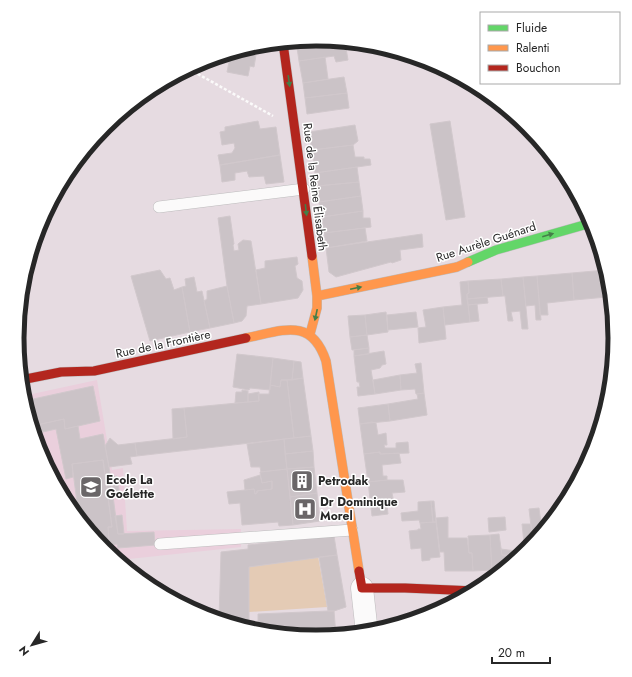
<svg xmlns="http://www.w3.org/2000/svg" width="632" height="677" font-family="Jost,sans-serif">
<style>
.education{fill:#eacfdc}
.green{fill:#e4cbb5}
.building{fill:#cbc3c7;stroke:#d1c8cc}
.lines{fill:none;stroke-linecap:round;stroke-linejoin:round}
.lane-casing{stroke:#bdbcbd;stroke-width:12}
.street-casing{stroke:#bdbcbd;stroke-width:23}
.fast-casing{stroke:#bdbcbd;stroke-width:10}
.slow-casing{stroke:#bdbcbd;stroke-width:10}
.jam-casing{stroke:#bdbcbd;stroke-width:10}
.path{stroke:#fbfafa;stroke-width:2.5;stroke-dasharray:3 2;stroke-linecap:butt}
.lane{stroke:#fbfafa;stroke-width:11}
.street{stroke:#fbfafa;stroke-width:22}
.fast{stroke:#63d668;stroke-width:9}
.slow{stroke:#ff974d;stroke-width:9}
.jam{stroke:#b3261e;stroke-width:9}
.oneway{fill:#457e48}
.labels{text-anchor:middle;stroke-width:3;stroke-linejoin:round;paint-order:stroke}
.street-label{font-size:12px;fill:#272727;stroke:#fff}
.poi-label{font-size:12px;font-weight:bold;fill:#272727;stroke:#fff;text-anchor:start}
.rim{fill:none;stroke:#272727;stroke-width:5}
</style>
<rect width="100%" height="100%" fill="#e6dbe1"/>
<path class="education" d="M97,380L112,470L123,468L127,531L241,529V547L129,559L130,571L104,550L67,504L40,453L23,396Z"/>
<path class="green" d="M318,556L327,607L249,612L248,567Z"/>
<path class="building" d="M316,40L345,42L348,60L336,62L334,56L299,61L296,41Z
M246,49L245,53L256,55L254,67L250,66L248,76L227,72L229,62L215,59Z
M325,57L328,79L303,83L299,61Z
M344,77L347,93L305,98L303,83Z
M347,93L349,108L307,114L305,98Z
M258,121L260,129L276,127L280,155L220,165L218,155L232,153L235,148L234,143L222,145L220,132L225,131V127Z
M450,121L465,217L446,220L430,124Z
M355,125L358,141L353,145L312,150L309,132Z
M353,145L355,157H364V159H370L371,165L315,173L312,150Z
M280,155L284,182L266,184L264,176L249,177L247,171L235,173V180L222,182L220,165Z
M357,167L359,182L317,186L315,173Z
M359,182L361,196L319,202L317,186Z
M361,196L363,211L322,217L319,202Z
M363,211V218H370L371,227L324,233L322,217Z
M230,216L234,244L233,245L234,251L239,250L238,244L243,240L251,241L261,304L247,306L246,316L242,321L234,323L227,286L218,218Z
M365,228L367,241L326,248L324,233Z
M422,234L423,247L400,250L401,260L392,263L391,262L336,277L329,272L326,248Z
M297,257L298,264L295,266L297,278L302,281L303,290L298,298L261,304L256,270L265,268V261Z
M160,270L166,279L170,278L174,290L182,287L190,332L150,341L131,276Z
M606,270L609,280L611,301H608L607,297L574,300L572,273Z
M572,273L574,300L547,303L548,315H540L537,276Z
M537,276L541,320H536L535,305L526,306L523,277Z
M194,277L197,292L202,291L210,328L190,332L182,287L186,286L185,279Z
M523,277L528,329H522L520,311L511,312L513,321H508L505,296H503L501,279Z
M501,279L503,296L467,299V294L469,293L468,281Z
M468,281L469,293L467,294L470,322L445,325L443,307L462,305L460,282Z
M227,286L234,323L210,328L204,301L207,299V291Z
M487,297L488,303L468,305L467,299Z
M477,304L479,321L470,322L468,305Z
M443,307L446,339L419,343L418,328L426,327L423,310Z
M386,312L388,332L367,335L365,315Z
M416,312L418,327L388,330L387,315Z
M365,315L367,335L350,337L348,316Z
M367,335L369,348L352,350L350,337Z
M369,348V354L354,356V350Z
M384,351L386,364L382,365L380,368L371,370L375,394L358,396L357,387H360L359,382H357L354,356Z
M237,354L273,358L270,390L250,388L249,390L233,387Z
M273,358L294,361L292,380H281L280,387L270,385Z
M294,361L301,362L303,378L292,380Z
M421,363L424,393L416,394L415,389L401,390L400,375L417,373L415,364Z
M400,375L401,390L375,394L373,380Z
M303,378L311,436L294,438L287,380Z
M281,380H287L294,438L137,456L135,443L187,437L184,408L259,401L258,394H269L270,385L280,387Z
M93,386L100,421L65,429L64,419L32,426L24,401Z
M242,390L248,391V402L235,403L236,392H242Z
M259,392V401L248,402V394Z
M424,393L427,415L390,421L388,404L418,399L417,394Z
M388,404L390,421L360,424L358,408Z
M184,408L187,437L173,439L172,409Z
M64,419L65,429L78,426L80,439L103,434L110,473L118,534L154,532L155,545L118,548L117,544L107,546L109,540L108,527H112L103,460L72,464L73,477L66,479L56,429L34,434L32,426Z
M372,422L376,423L378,435L386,433L387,445H384L385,448H396V443L408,442L409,453L380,454V452L364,454L360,424Z
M311,436L313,451L285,454L284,439Z
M110,438L118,445L135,443L137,456L130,457L132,464L109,467L105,446Z
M284,439L287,469L261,472L260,467H251L247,444Z
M313,451L314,467L287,469L285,454Z
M380,452V454L399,453L401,463L382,465L383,476H387V480L368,482L364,454Z
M103,460L112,527H108L109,540L103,548L79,518L72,464Z
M314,467L317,493L290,497L287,469Z
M287,469L293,525L279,526L278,522L242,525L240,503L229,504L227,492L254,489L255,494L257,493V491L272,489V481L262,483L260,472Z
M260,475L262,483L272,481V489L257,491V493L255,494L254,489L245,490L244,480Z
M117,476L120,496H113L111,477Z
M387,480H403L405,492L392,493L394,503L387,504L388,514L372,516L368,482Z
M317,493L320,521L293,525L290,497Z
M431,501L433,522L420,523L419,520L402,521L401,513L418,511V502Z
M431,501H434L436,522H433Z
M539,508L542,530H544L533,543L529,509Z
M122,515L124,534H118L115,516Z
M448,517V538H467L469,553H472L473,571H445L444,552H440L436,518Z
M505,517L506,530L489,532L488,518Z
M436,522L440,557L430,558V560L422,561L421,548L411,549L409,531L418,530V529H421L420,523Z
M522,524H531L533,543L525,552Z
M499,534L502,555L516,556V559L499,574L492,573L490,535Z
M490,535L492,570L473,571L472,553H469L468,536Z
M334,536L337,555L249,567V621L226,622L219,620L221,552L248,549V545Z
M501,549L516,551V556L502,555Z
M337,555L346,607L334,611H328L319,557Z
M328,611H334L336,636L316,637L258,632V614Z"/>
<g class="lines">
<g class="lane-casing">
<path id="lane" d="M159,207L304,189
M160,544L352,530"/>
</g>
<g class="street-casing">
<path id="street" d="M362,588L367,633"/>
</g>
<g class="fast-casing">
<path id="fast" d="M468,262L496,250L591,223"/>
</g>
<g class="slow-casing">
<path id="slow" d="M317,296L457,267L468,262
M310,334L317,308V296L312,256
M246,338C282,331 311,316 326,361L359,571"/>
</g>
<g class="jam-casing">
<path id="jam" d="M283,43L312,256
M21,380L61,372L94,371L246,338
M359,571L362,588H405L475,591"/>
</g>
<path class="path" d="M189,69L273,116"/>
<use href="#lane" class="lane"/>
<use href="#street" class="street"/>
<use href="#fast" class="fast"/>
<use href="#slow" class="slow"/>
<use href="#jam" class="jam"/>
</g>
<defs><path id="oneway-solid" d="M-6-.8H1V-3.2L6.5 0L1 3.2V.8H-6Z"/></defs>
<g class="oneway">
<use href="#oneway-solid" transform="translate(289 81) rotate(82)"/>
<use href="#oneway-solid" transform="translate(306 210) rotate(83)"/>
<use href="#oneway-solid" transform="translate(548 235) rotate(-16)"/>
<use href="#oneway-solid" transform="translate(356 288) rotate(-12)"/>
<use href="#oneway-solid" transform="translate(316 315) rotate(102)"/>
</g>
<defs>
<g id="building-square" transform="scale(1.15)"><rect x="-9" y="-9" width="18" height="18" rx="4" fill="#6a6668" stroke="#fff"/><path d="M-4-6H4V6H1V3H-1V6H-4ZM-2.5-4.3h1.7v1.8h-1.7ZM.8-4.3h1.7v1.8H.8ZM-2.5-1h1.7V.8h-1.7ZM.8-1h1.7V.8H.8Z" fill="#fff"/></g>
<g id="school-square" transform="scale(1.15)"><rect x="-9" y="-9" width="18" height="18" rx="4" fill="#6a6668" stroke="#fff"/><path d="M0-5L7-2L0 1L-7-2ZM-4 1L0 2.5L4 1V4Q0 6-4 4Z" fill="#fff"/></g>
<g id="hospital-square" transform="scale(1.15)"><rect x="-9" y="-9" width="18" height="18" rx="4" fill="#6a6668" stroke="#fff"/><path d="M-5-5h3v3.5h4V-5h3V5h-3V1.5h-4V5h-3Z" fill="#fff"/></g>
</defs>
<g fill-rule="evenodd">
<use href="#building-square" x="302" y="481"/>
<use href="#school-square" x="91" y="487"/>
<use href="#hospital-square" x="305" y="509"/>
</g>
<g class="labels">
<g class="street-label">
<text transform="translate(315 187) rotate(83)" y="4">Rue de la Reine Élisabeth</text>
<text transform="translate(486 242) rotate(-18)" y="4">Rue Aurèle Guénard</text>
<text transform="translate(163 344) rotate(-12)" y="4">Rue de la Frontière</text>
</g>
<g class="poi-label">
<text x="106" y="484">Ecole La<tspan x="106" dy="14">Goélette</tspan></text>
<text x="318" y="485">Petrodak</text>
<text x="320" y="506">Dr Dominique<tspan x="320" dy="14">Morel</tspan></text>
</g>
</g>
<path d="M0 0H632V677H0ZM24 338a292 292 0 1 1 584 0a292 292 0 1 1-584 0Z" fill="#fff" fill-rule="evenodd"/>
<path class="rim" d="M24 338a292 292 0 1 1 584 0a292 292 0 1 1-584 0Z"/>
<rect x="480" y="12" width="140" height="72" fill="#ffffff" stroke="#a9a9a9"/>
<rect x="488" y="25" width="20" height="6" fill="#63d668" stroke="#a9a9a9"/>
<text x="516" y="32" font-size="12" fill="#272727">Fluide</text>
<rect x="488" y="45" width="20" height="6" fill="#ff974d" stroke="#a9a9a9"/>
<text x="516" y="52" font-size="12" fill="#272727">Ralenti</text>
<rect x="488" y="65" width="20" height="6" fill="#b3261e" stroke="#a9a9a9"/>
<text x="516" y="72" font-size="12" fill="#272727">Bouchon</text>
<g transform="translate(32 645) rotate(233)" stroke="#ffffff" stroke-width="3" paint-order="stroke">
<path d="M0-3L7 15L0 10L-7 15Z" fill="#272727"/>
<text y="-6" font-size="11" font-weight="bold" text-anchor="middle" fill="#272727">N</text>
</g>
<path d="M492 657v6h58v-6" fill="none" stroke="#272727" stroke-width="2"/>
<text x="498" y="657" font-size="12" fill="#272727" stroke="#ffffff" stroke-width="3" paint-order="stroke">20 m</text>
</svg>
